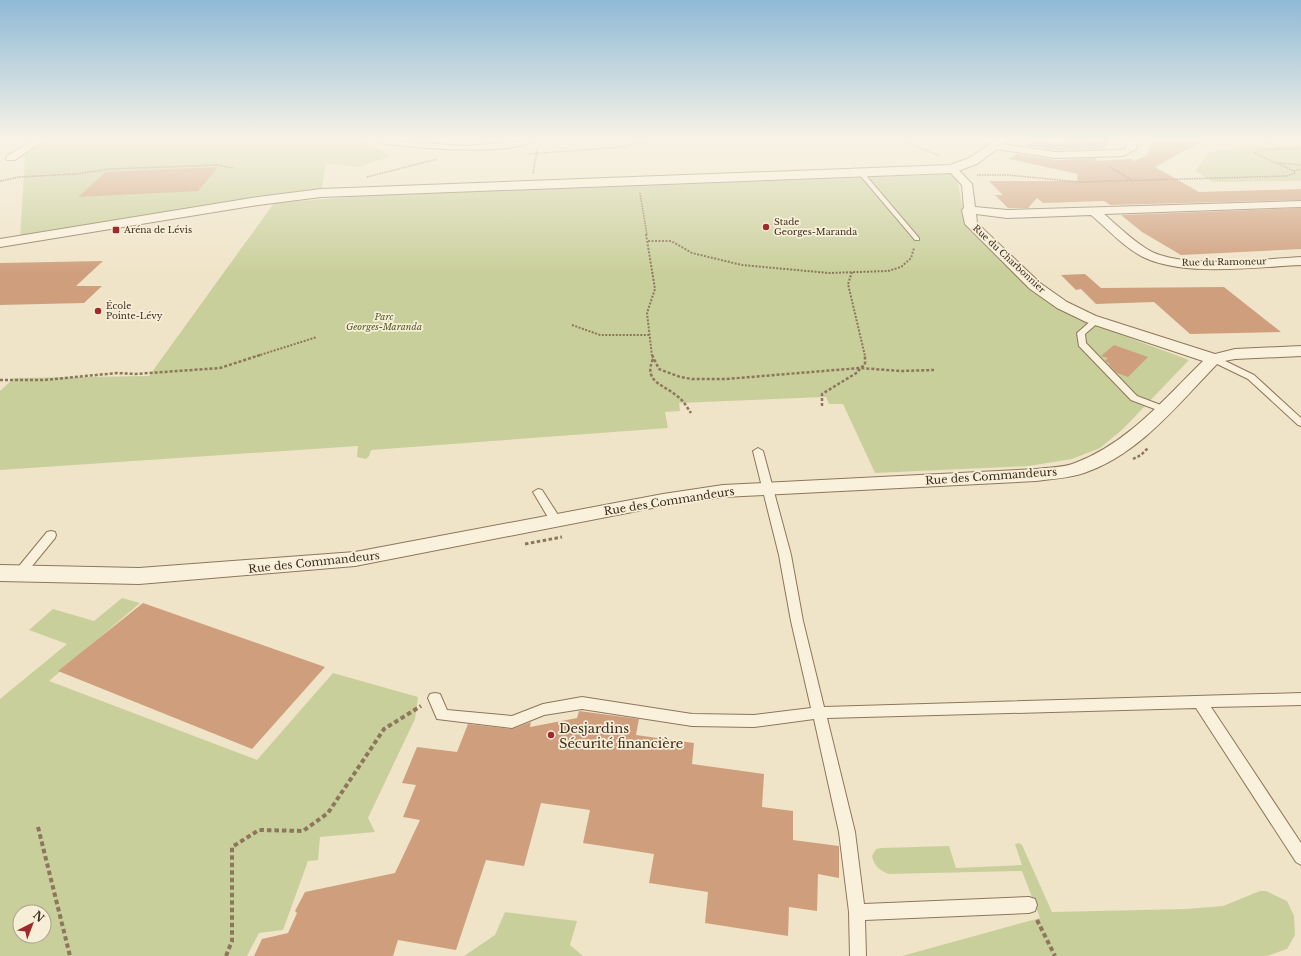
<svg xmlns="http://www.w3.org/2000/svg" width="1301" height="956" font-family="'Libre Baskerville',serif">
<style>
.green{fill:#c9cf9b;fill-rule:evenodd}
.building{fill:#cf9f7d}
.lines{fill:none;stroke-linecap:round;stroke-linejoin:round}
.service-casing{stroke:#8d765c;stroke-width:2}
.minor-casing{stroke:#8d765c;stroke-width:2}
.tertiary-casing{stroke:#8d765c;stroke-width:2}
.path-far4{stroke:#8d765c;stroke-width:1.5;stroke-dasharray:1.5 1;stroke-linecap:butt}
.path-far3{stroke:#8d765c;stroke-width:2;stroke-dasharray:2 1.5;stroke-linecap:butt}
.path-far2{stroke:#8d765c;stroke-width:2.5;stroke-dasharray:3 2;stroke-linecap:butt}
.path-far1{stroke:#8d765c;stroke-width:3;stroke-dasharray:3.5 2.5;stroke-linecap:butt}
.path{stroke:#8d765c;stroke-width:4;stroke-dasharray:4.5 3;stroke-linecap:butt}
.service{fill:#faf1dc;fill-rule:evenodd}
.minor{fill:#faf1dc;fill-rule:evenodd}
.tertiary{fill:#faf1dc;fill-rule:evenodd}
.poi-dot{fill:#9e2a2b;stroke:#f7eed8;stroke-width:1.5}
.labels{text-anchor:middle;stroke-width:3.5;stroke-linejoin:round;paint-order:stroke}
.far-poi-label{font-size:9px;fill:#3d2e20;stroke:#f7eed8;text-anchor:start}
.far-street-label{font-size:9px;fill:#3d2e20;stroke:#f7eed8}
.far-park-label{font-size:9px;font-style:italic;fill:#4d5a26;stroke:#f7eed8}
.street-label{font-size:11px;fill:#3d2e20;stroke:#f7eed8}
.near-poi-label{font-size:13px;fill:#3d2e20;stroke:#f7eed8;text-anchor:start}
</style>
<rect width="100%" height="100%" fill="#f0e4c8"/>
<path class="green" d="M39,140H353L366,141L391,156L360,167L326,164L321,193L20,240L25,157L11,158Z
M1301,146V181L1213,182L1195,171L1210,151L1250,147Z
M956,174L966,224L1034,293L1092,324L1189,360L1122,430L1100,448L1072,459L1029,466L875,473L843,404H829L826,397L679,403L680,411L665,412L668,428L371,450L369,456L366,459L357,457L358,446L0,470V391L14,378L149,376L274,203L364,196Z
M122,598L140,603L49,681L257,760L333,673L418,697L415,719L368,818L375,832L320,837L318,860L308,861L283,930L259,933L247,956H0V699L67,644L29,630L53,609L94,621ZM20,912H44V936H20Z
M1019,843L1022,845L1052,912L1186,909L1223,906L1260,891H1266L1287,901L1294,916L1295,935L1287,949L1267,956H902L1040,918L1022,871L889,874C880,871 874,866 872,856L876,849L881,848L949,846L956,868L1022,865L1015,844Z
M505,912L577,921L570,945L583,956H464L495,935Z"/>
<path class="building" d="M1036,140L1053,144L1087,142L1088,140H1110L1103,149L1055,150L1027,146Z
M1153,140H1204L1155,167L1199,192L1301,189V200L1110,205L1104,201L1043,203L1037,198L1028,208H1008L995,195H1003L989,181H1077L1078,174L1009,159L1017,154L1055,160L1097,158L1095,161L1131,159L1134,161L1147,155Z
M218,167L198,191L78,197L106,172Z
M1301,208V249L1181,255L1142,232L1121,215Z
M103,261L76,286H102L84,303L0,305V263Z
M1085,274L1101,288L1224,287L1281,332L1190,334L1154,302L1096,304L1081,289L1076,290L1061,275Z
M1114,345L1148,357L1128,377L1117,373L1109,365L1110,364L1105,361L1108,358L1101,356Z
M143,603L325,667L252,749L58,671Z
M579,711L639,719L636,735L694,743L692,764L764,774L762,807L793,811V840L839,846V878L818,874L817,911L789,907L788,936L705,923L708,892L649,883L654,854L583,843L590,810L541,803L524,866L486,860L456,950L398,940L393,956H254L262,939L288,933L297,913L295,911L305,892L395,873L420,820L403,817L416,785L402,783L417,747L457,752L468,724L512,729L531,722L530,727L577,718Z"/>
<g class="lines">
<g class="service-casing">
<path id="service" d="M372,140L467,146L535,140C511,156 425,148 396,145C389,144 379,144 372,140Z
M859,172H863L919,238V240H915L859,174Z
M1093,319H1099L1100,321L1085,334L1086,343L1137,396L1166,407L1167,409L1166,411H1160L1131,400L1079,346L1077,333Z
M1211,357H1217L1254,375L1301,418V426L1298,425L1248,379L1211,361Z
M758,448L763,451L791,555L803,621L824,707L1301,693V705L1211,707L1301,843V865L1296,862L1196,708L827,718L855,832L864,904L1029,897L1035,899L1037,905L1035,911L1029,913L865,920L866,956H850L849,912L839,832L814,719L754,727L692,726L582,709L544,715L512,728L437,719L428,698L430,694L435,693L440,694L447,710L512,716L543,704L582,697L692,714L754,715L811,708L791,621L779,555L753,451Z
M538,489L542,490L560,518L561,521L560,524H552L533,492Z
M51,531L55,532L56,535L55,538L23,577H15L13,574L15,571L47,532Z"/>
</g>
<g class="minor-casing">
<path id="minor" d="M33,140H44L15,160H7L6,158L7,156Z
M1127,140H1137L1136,149L1123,156L1055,158L996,149L991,146L996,143L1055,152L1121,150L1126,148Z
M952,166L956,167L972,184L975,207L1007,210L1301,201V207L1104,214C1119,227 1135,243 1152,252C1190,269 1260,259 1301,257V265C1256,267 1184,277 1143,257C1123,247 1107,228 1091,215L1007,218L976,214L977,223L1040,283L1067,302L1096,316L1215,354L1235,349L1301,346V356L1235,359L1219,362C1179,403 1140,454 1084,473C1069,478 1052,479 1036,481L723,497L663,506L355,566L139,584L0,581V565L139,568L355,552L663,494L723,485L1036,469C1048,467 1064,468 1075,463C1128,443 1164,399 1203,361L1086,322L1057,308L1030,289L965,224L962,210L964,208L962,185L947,169Z"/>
</g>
<g class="tertiary-casing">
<path id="tertiary" d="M996,140H1009L977,164L952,173L321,197L258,205L0,247V239L258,197L321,189L950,165L969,158Z"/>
</g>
<path class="path-far4" d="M353,140L364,143
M901,140L940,156
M1262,140L1281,148
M529,154L621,147L656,140
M1278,163L1301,165
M1108,166L1133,181
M1294,171L1301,169
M533,173L537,151L535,149
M977,175H1008L1079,182L1287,176L1295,173L1294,171L1254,153L1270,149H1301
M367,177L437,159
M0,181L19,177L76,174L110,169L218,165L233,168
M640,193L647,235"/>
<path class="path-far3" d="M646,234L655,289L647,313L652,356
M648,241H671L692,253L742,265L829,273L888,271L901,267L911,258L914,248
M852,272L848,284L865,356
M572,325L600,335H649
M257,356L317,337"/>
<path class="path-far2" d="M652,355L659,369L680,377L692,379H726L860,368L865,365V355
M653,359C643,382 663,384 677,396C683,400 687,407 691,413
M0,380H44L117,373L135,374L220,368L260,355
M822,406V394L858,372L860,368L901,371L934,370
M1133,459L1141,455L1148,448"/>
<path class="path-far1" d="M525,544L562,537"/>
<path class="path" d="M38,827L70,956
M1037,920L1055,956
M226,956L232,941V847L259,830L303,831L328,813L384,729L421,706"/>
<use href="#service" class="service"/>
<use href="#minor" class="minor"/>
<use href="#tertiary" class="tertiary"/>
</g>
<linearGradient id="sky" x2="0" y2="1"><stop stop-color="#8fbad6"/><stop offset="0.51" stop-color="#f8f3e6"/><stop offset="1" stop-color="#f8f3e6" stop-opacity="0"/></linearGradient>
<rect width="1301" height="273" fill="url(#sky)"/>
<g class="poi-dot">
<circle cx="766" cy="227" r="4"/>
<rect x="112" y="226" width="8" height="8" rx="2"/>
<circle cx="98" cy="311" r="4"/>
<circle cx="551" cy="735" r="4"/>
</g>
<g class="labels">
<g class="far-poi-label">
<text x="774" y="225">Stade<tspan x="774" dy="10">Georges-Maranda</tspan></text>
<text x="124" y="233">Aréna de Lévis</text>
<text x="106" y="309">École<tspan x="106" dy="10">Pointe-Lévy</tspan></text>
</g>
<g class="far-street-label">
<text transform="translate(1009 259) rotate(43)" y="3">Rue du Charbonnier</text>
<text transform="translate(1224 262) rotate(-1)" y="3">Rue du Ramoneur</text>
</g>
<g class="far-park-label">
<text x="384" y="320">Parc<tspan x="384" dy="10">Georges-Maranda</tspan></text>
</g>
<g class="street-label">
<text transform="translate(991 476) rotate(-4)" y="4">Rue des Commandeurs</text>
<text transform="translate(669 501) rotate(-9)" y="4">Rue des Commandeurs</text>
<text transform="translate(314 562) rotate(-6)" y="4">Rue des Commandeurs</text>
</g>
<g class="near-poi-label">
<text x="559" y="733">Desjardins<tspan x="559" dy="15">Sécurité financière</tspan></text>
</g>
</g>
<g transform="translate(32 924) rotate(42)"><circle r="19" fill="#f7eed8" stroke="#ada18e"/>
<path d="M0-3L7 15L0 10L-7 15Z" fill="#9e2a2b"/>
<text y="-6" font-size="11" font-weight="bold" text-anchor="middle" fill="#3d2e20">N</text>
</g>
</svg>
